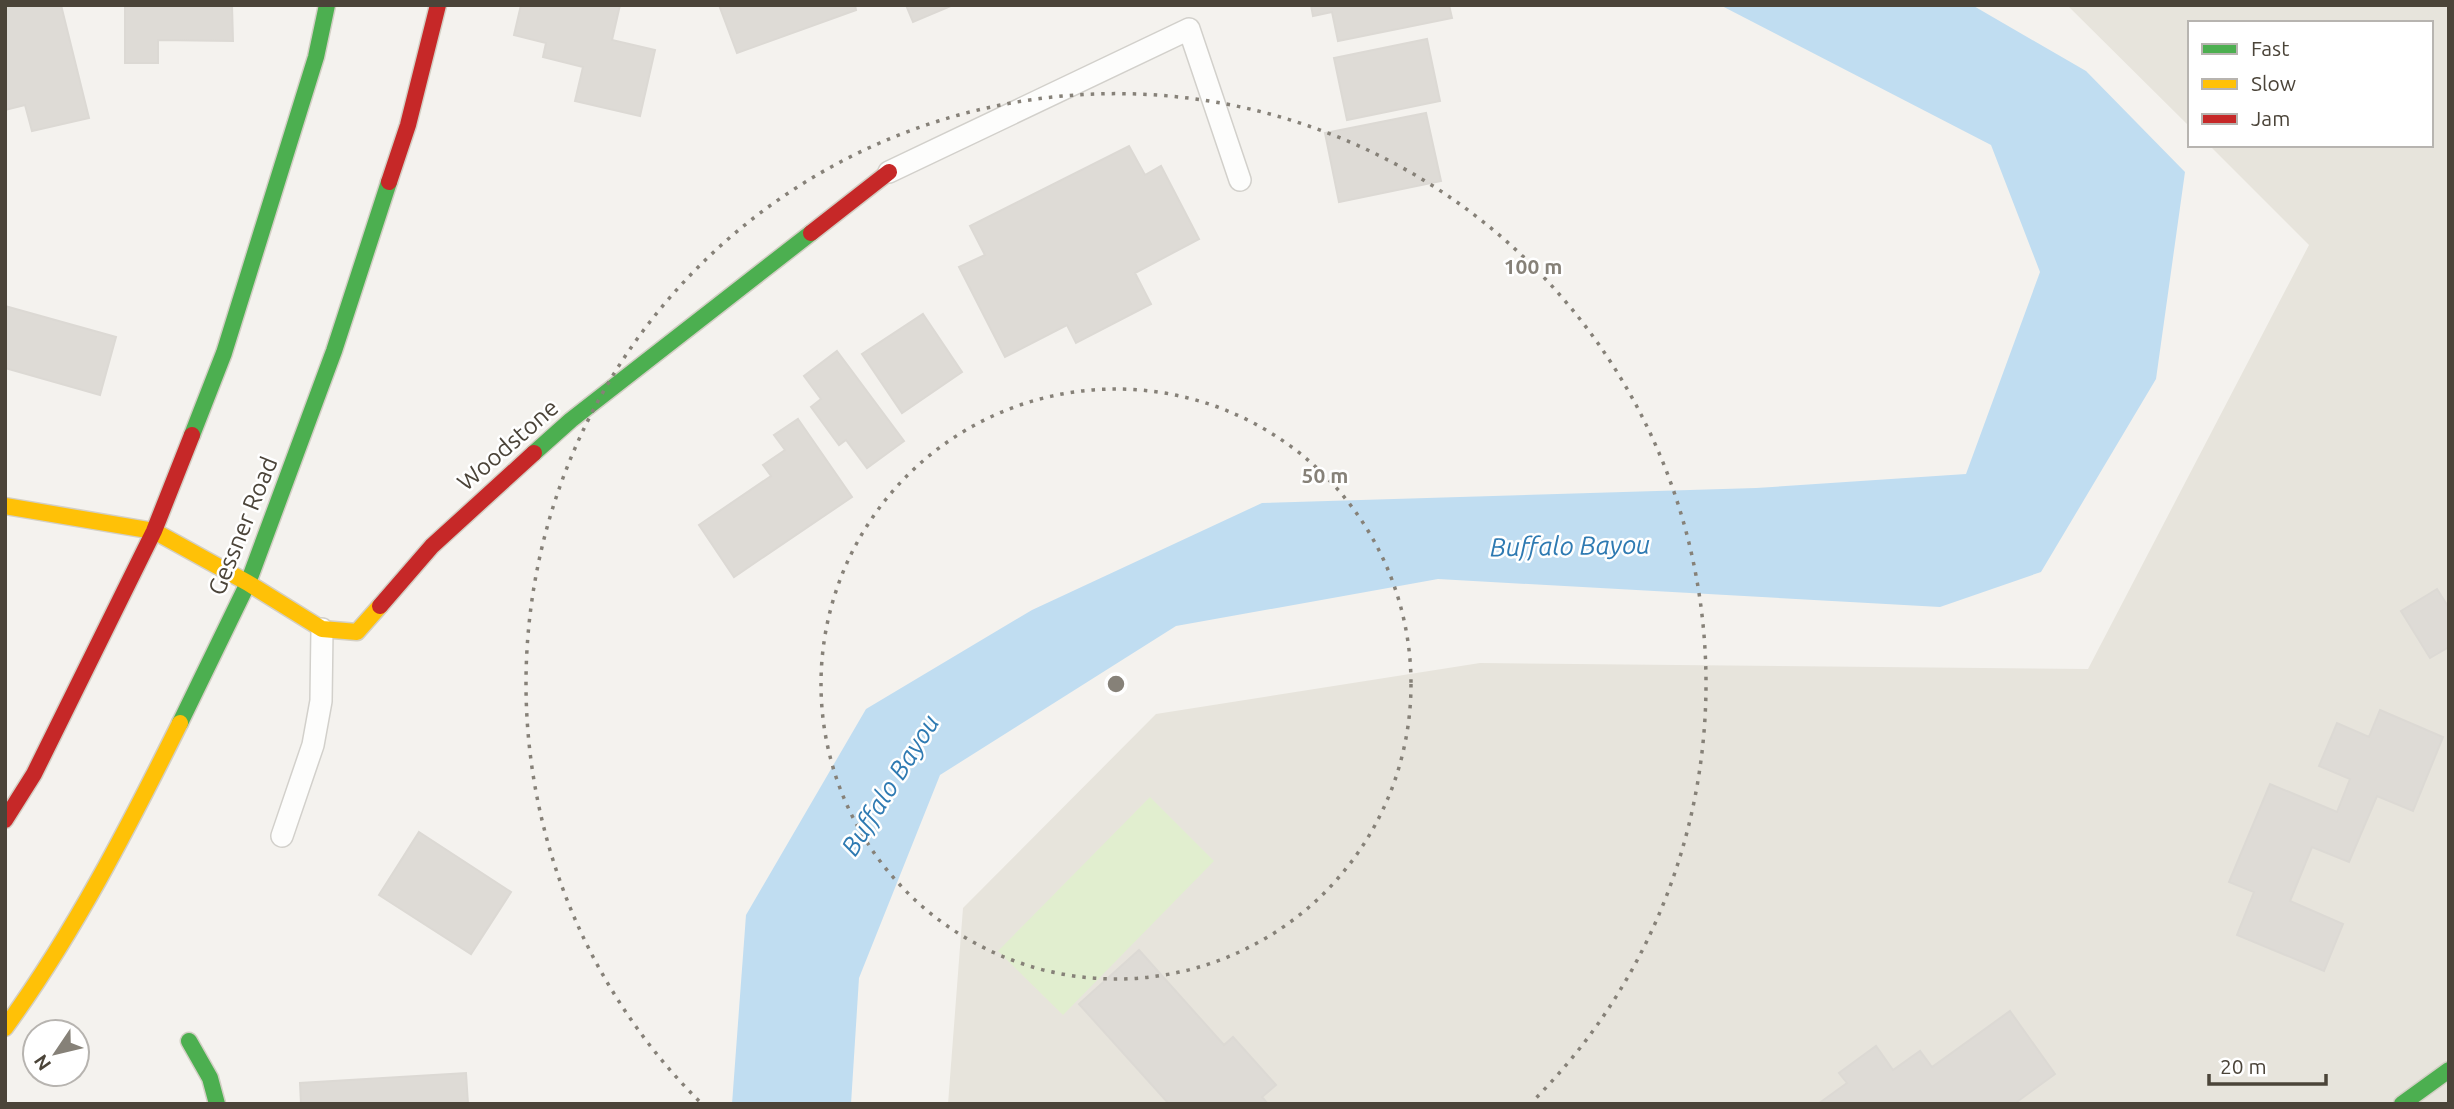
<svg xmlns="http://www.w3.org/2000/svg" width="2454" height="1109" font-family="Ubuntu,sans-serif">
<style>
.residential{fill:#e7e4dc}
.green{fill:#e1eecf}
.water{fill:#c0ddf1}
.building{fill:#dedbd6;stroke:#dcd9d4;stroke-width:2}
.lines{fill:none;stroke-linecap:round;stroke-linejoin:round}
.lane-casing{stroke:#d2d0cb;stroke-width:24}
.fast-casing{stroke:#d3cfc5;stroke-width:19}
.slow-casing{stroke:#d3cfc5;stroke-width:19}
.jam-casing{stroke:#d3cfc5;stroke-width:19}
.lane{stroke:#fdfdfc;stroke-width:21}
.fast{stroke:#4caf50;stroke-width:16}
.slow{stroke:#ffc107;stroke-width:16}
.jam{stroke:#c62828;stroke-width:16}
.ring{fill:none;stroke:#868178;stroke-width:3.5;stroke-dasharray:3.5 7}
.labels{text-anchor:middle;stroke-width:5;stroke-linejoin:round;paint-order:stroke}
.street-label{font-size:24px;fill:#4b4439;stroke:#fff}
.water-label{font-size:26px;font-style:italic;fill:#2e7ab2;stroke:#fff}
.centre{fill:#868178;stroke:#fff;stroke-width:3.5}
.ring-label{font-size:21px;text-anchor:middle;font-weight:bold;fill:#868178;stroke:#fff;stroke-width:5;stroke-linejoin:round;paint-order:stroke}
</style>
<rect width="100%" height="100%" fill="#f4f2ee"/>
<path class="residential" d="M2067,5H2449V1104H948L963,908L1156,714L1480,663L2088,669L2309,245L2209,145H2431V23H2190V127Z"/>
<path class="green" d="M1150,797L1214,861L1063,1015L998,951Z"/>
<path class="water" d="M1720,5H1972L2086,71L2185,172L2156,379L2041,572L1940,607L1438,579L1176,626L940,775L859,978L851,1104H732L746,915L866,709L1032,610L1262,503L1756,488L1966,474L2040,272L1991,145Z"/>
<path class="building" d="M5,5H61L89,118L32,131L25,105L5,110Z
M125,5H232L233,41L158,40V63H125Z
M521,5H620L612,40L655,50L640,116L575,101L583,67L543,57L546,43L514,35Z
M719,5H855L856,10L737,53Z
M906,5H953L913,22Z
M1311,5H1449L1452,18L1338,41L1332,12L1313,16Z
M1427,39L1440,101L1347,120L1334,58Z
M1426,113L1441,181L1339,202L1325,133Z
M1129,146L1145,175L1161,166L1199,239L1135,273L1151,304L1076,343L1067,325L1005,357L959,267L985,255L970,226Z
M5,306L116,337L100,395L5,368Z
M923,314L962,372L902,413L862,354Z
M837,351L904,441L867,468L846,440L839,445L811,407L821,399L804,376Z
M798,419L852,497L734,577L699,525L771,476L763,465L785,450L774,435Z
M2437,589L2449,608V647L2430,658L2401,611Z
M2380,710L2443,737L2413,811L2377,796L2349,862L2312,847L2290,901L2343,924L2324,971L2237,935L2254,892L2229,882L2270,784L2337,812L2350,779L2319,766L2337,723L2369,737Z
M419,832L511,892L471,954L379,895Z
M1139,950L1224,1045L1233,1037L1276,1085L1262,1097L1268,1104H1169L1079,1004Z
M2010,1011L2055,1074L2014,1104H1818L1847,1083L1839,1073L1876,1046L1893,1070L1920,1051L1932,1067Z
M466,1073L468,1104H301L300,1083Z"/>
<g class="lines">
<g class="lane-casing">
<path id="lane" d="M889,172L1189,29L1240,180
M282,836L313,745L321,701L322,629"/>
</g>
<g class="fast-casing">
<path id="fast" d="M192,435L224,353L316,57L327,5
M534,453L571,420L811,233
M180,723L248,583L334,351L389,182
M189,1041L210,1078L217,1104
M2402,1104L2449,1070"/>
</g>
<g class="slow-casing">
<path id="slow" d="M5,506L154,531L248,583L322,629L357,632L380,606
M5,1028C74,933 128,828 180,723"/>
</g>
<g class="jam-casing">
<path id="jam" d="M389,182L408,125L438,5
M811,233L889,172
M380,606L432,546L534,453
M5,820L34,774L154,531L192,435"/>
</g>
<use href="#lane" class="lane"/>
<use href="#fast" class="fast"/>
<use href="#slow" class="slow"/>
<use href="#jam" class="jam"/>
</g>
<g class="ring">
<circle cx="1116" cy="684" r="295"/>
<path d="M699 1101A590 590 0 1 1 1533 1101"/>
</g>
<g class="labels">
<g class="street-label">
<text transform="translate(508 445) rotate(-41)" y="8">Woodstone</text>
<text transform="translate(243 526) rotate(-68)" y="8">Gessner Road</text>
</g>
<g class="water-label">
<text transform="translate(1570 546) rotate(-1)" y="9">Buffalo Bayou</text>
<text transform="translate(890 785) rotate(-58)" y="9">Buffalo Bayou</text>
</g>
</g>
<circle cx="1116" cy="684" r="10" class="centre"/>
<g class="ring-label">
<text x="1533" y="274">100 m</text>
<text x="1325" y="483">50 m</text>
</g>
<rect width="2454" height="1109" fill="none" stroke="#4b4439" stroke-width="14"/>
<rect x="2188" y="21" width="245" height="126" fill="#ffffff" stroke="#b7b4b0" stroke-width="2"/>
<rect x="2202" y="44" width="35" height="10" fill="#4caf50" stroke="#b7b4b0" stroke-width="2"/>
<text x="2251" y="56" font-size="21" fill="#4b4439">Fast</text>
<rect x="2202" y="79" width="35" height="10" fill="#ffc107" stroke="#b7b4b0" stroke-width="2"/>
<text x="2251" y="91" font-size="21" fill="#4b4439">Slow</text>
<rect x="2202" y="114" width="35" height="10" fill="#c62828" stroke="#b7b4b0" stroke-width="2"/>
<text x="2251" y="126" font-size="21" fill="#4b4439">Jam</text>
<g transform="translate(56 1053) rotate(235)"><circle r="33" fill="#ffffff" stroke="#b7b4b0" stroke-width="2"/>
<path d="M0-5L12 26L0 18L-12 26Z" fill="#868178"/>
<text y="-10" font-size="19" font-weight="bold" text-anchor="middle" fill="#4b4439">N</text>
</g>
<path d="M2209 1074v10h117v-10" fill="none" stroke="#4b4439" stroke-width="3.5"/>
<text x="2220" y="1074" font-size="21" fill="#4b4439" stroke="#ffffff" stroke-width="5" paint-order="stroke">20 m</text>
</svg>
